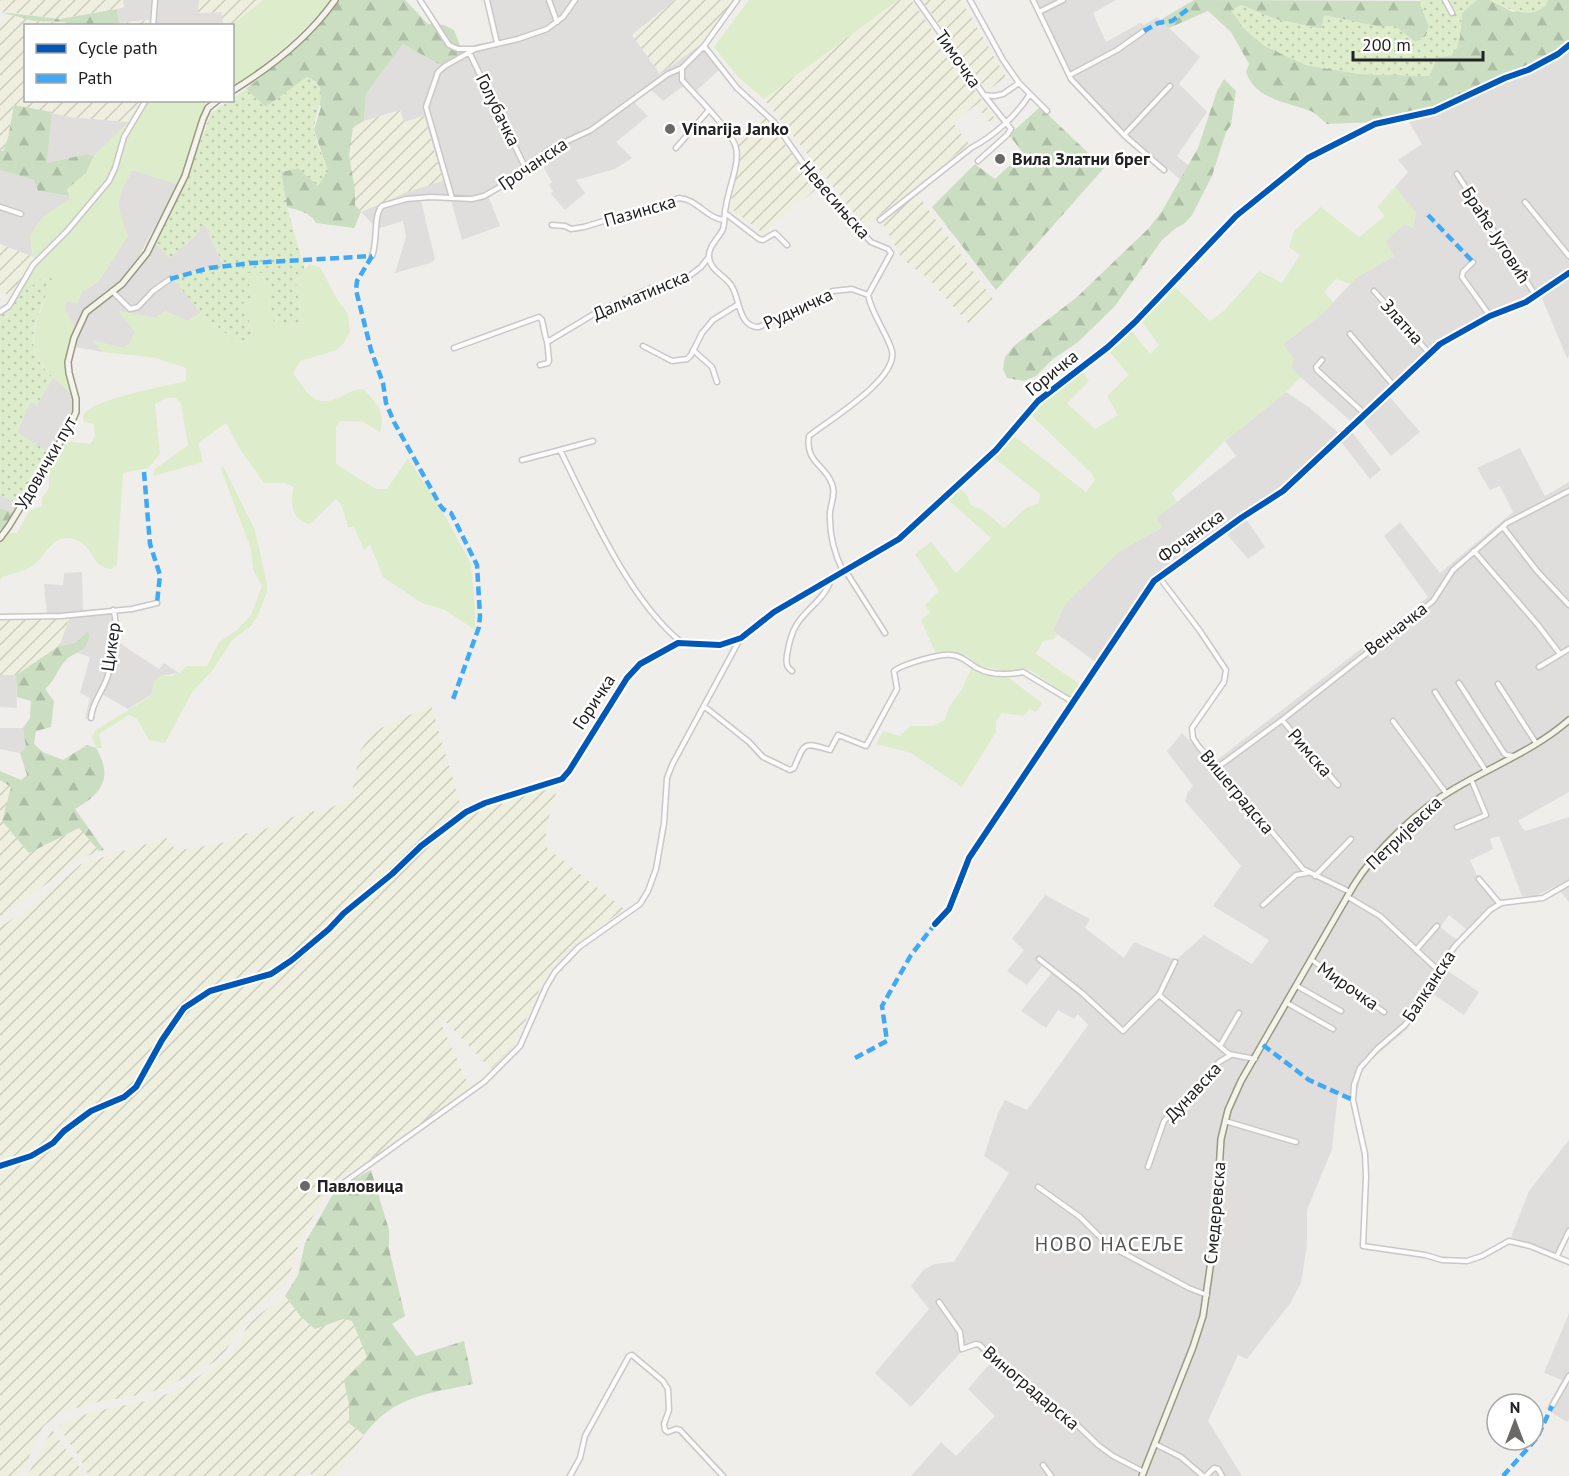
<svg xmlns="http://www.w3.org/2000/svg" width="1569" height="1476" font-family="'PT Sans',sans-serif">
<style>
.residential{fill:#dfdedc}
.farmland{fill:url(#farmland-furrows)}
.grass{fill:#ddeccb}
.forest{fill:url(#forest-firs)}
.garden{fill:url(#garden-dots)}
.lines{fill:none;stroke-linecap:round;stroke-linejoin:round}
.street-casing{stroke:#c9c8c7;stroke-width:7}
.secondary-casing{stroke:#999a82;stroke-width:8}
.street{stroke:#fdfcfc;stroke-width:4}
.secondary{stroke:#f4f4ed;stroke-width:5}
.quiet{stroke:#3fa9f5;stroke-width:4.5;stroke-dasharray:9 4.5;stroke-linecap:butt}
.cycleway-casing{stroke:#fff;stroke-width:10}
.cycleway{stroke:#0057b8;stroke-width:6}
.poi-dot{fill:#6a6968;stroke:#fff;stroke-width:2}
.labels{text-anchor:middle;stroke-width:5;stroke-linejoin:round;paint-order:stroke}
.street-label{font-size:18px;fill:#222;stroke:#fff}
.poi-label{font-size:18px;font-weight:bold;fill:#222;stroke:#fff;text-anchor:start}
.neighbourhood-label{font-size:20px;letter-spacing:1.5px;fill:#555;stroke:#fff}
</style>
<defs>
<pattern id="farmland-furrows" width="10" height="10" patternUnits="userSpaceOnUse" patternTransform="scale(1.5)"><rect width="10" height="10" fill="#efefdf"/><path d="M-1 1l2-2M0 10L10 0M9 11l2-2" fill="none" stroke="#cdcdbf"/></pattern>
<pattern id="forest-firs" width="22" height="20" patternUnits="userSpaceOnUse" patternTransform="scale(1.5)"><rect width="22" height="20" fill="#cbdec1"/><path d="M5 1l3.5 6h-7zM16 11l3.5 6h-7z" fill="#aebea6"/></pattern>
<pattern id="garden-dots" width="8" height="8" patternUnits="userSpaceOnUse" patternTransform="scale(1.5)"><rect width="8" height="8" fill="#ddeccb"/><path d="M2 2h.1M6 6h.1" fill="none" stroke="#bdcaae" stroke-width="1.8" stroke-linecap="round"/></pattern>
</defs>
<rect width="100%" height="100%" fill="#f0eeeb"/>
<path class="residential" d="M123,0H199V13L223,12V25H151L146,20L119,23L117,9L124,7Z
M486,0H675L633,35L660,74L701,44L719,70L693,94L685,85L663,101L650,89L633,101L648,116L616,142L632,158L615,169L576,180L585,193L565,210L551,194L553,191L549,185L552,182L539,159L522,175L489,198L500,226L462,240L451,200L421,201L435,259L430,263L395,273L406,237L403,221L377,229L361,212L407,192L443,180L424,116L404,122L400,110L364,121L366,94L403,44L440,65L477,44L494,41Z
M1037,0H1116L1093,13L1106,42L1140,23L1144,25L1157,17L1200,57L1179,84L1207,112L1177,156L1189,166L1181,180L1114,122L1072,79Z
M1569,47V356L1567,358L1541,296L1518,309L1492,318L1430,354L1389,396L1420,432L1391,456L1363,421L1352,432L1381,470L1370,479L1341,442L1284,494L1246,519L1265,547L1248,559L1226,533L1189,558L1162,577L1100,665L1053,631L1065,604L1121,550L1161,528L1156,518L1236,456L1225,441L1286,392L1310,408L1340,434L1353,423L1291,369L1283,344L1322,314L1357,277L1394,256L1385,241L1404,224L1413,228L1416,213L1395,187L1408,172L1398,160L1422,144L1408,120L1435,113L1472,94L1524,72Z
M52,112L70,117L129,122L94,156L87,154L47,163Z
M0,170L34,180L38,191L69,196L70,199L43,217L30,236L33,257L0,244Z
M132,170L178,184L139,256L124,278L104,292L85,311L75,328L64,310L66,301L98,282L128,236L119,213L118,198Z
M204,223L223,265L181,274L175,280L201,313L187,321L165,311L155,318L119,311L135,332L130,344L123,348L93,341L103,352L74,347L75,338L89,314L97,306L125,286L156,244L170,258L195,236Z
M53,377L73,395V408L52,454L17,433L30,402L36,406Z
M1520,448L1545,496L1569,482V792L1518,821L1525,831L1569,817V902L1556,886L1535,896H1522L1499,836L1490,839L1493,849L1470,860L1479,880L1498,904L1489,909L1466,929L1449,915L1440,927L1461,943L1452,954L1445,969L1479,992L1464,1015L1434,995L1406,1030L1372,1059L1361,1073L1356,1100L1338,1094L1332,1149L1307,1210V1245L1301,1283L1291,1302L1247,1359L1238,1355L1208,1421L1242,1476H911L941,1442L956,1456L995,1416L968,1389L992,1361L974,1346L959,1354L911,1407L875,1373L929,1309L911,1286L923,1270L934,1264L954,1262L1009,1173L984,1156L998,1113L1005,1100L1027,1110L1088,1025L1078,1014L1074,1019L1058,1010L1046,1028L1021,1011L1053,971L1043,965L1027,985L1007,971L1024,950L1012,939L1045,895L1090,919L1085,928L1124,958L1134,942L1176,960L1204,935L1252,964L1269,940L1213,906L1241,866L1185,801L1188,792L1193,786L1167,751L1182,733L1212,764L1428,597L1384,536L1400,522L1440,573L1513,512L1500,486L1490,490L1477,468Z
M0,496L21,502L14,513L0,508Z
M82,572L83,610L115,608L117,617L118,642L159,669L164,663L179,673L160,676L151,695L128,709L102,694L93,707L92,720L85,718L90,698L80,693L90,657L78,653L82,651L87,632L75,643L59,646L72,612L47,614L44,584L63,585L64,573Z
M0,675H16L17,708L0,707Z
M0,728H23L26,747L20,753L0,749Z
M1569,1140V1229L1556,1254L1511,1237L1529,1191Z
M1569,1313V1420L1567,1422L1546,1409L1562,1380L1544,1373Z"/>
<path class="farmland" d="M0,0H123L124,7L60,19L0,11Z
M199,0H263L232,25H223L222,12L198,13Z
M675,0H734L701,44L660,74L632,35Z
M898,0H911L996,120L991,124L976,105L953,123L969,144L865,227L764,99Z
M922,0H961L1006,77L987,91Z
M6,13L34,21L66,22L68,25L26,26V100L146,101L139,117L129,122L70,117L14,105L8,138L3,151L0,150V23H3Z
M152,20L151,25L104,26L119,23Z
M400,110L404,122L424,116L443,181L407,192L361,212L355,205V191L349,156L353,127L364,121Z
M764,117L818,188L763,233L730,208L741,150L735,135Z
M917,194L993,299L970,325L929,279L902,259L882,222Z
M0,244L33,257L11,296L0,292Z
M0,619H69L59,646L16,675H0Z
M431,705L462,810L417,845L388,873L340,911L325,928L288,959L267,973L206,990L180,1007L158,1039L132,1086L120,1095L88,1110L61,1130L49,1142L28,1155L0,1164V927L33,905L81,864L166,838L175,849H189L231,841L236,835L258,832L309,810L320,813L351,798L360,751L373,732Z
M0,780L11,787L29,852L80,828L99,851L78,860L0,919Z
M558,787L547,823L545,846L624,909L574,946L549,971L541,986L515,1044L491,1069L444,1020L440,1022L470,1088L433,1125L368,1160L337,1179L330,1187L299,1241L295,1260L288,1277L273,1295L247,1315L225,1352L218,1360L171,1385L145,1394L98,1402L59,1413L43,1427L20,1476H0V1170L33,1160L54,1147L66,1135L93,1115L125,1100L137,1091L163,1044L185,1012L211,995L272,978L293,964L330,933L345,916L393,878L422,850L467,815L530,794Z
M285,1296L301,1317L315,1329L343,1319L352,1320L367,1357L345,1381L349,1404V1423L364,1435L336,1476H316L302,1470L297,1476H89L81,1460L59,1427L62,1424L91,1412L147,1401L178,1390L232,1354L250,1321Z
M52,1430L80,1468L83,1476H27Z"/>
<path class="grass" d="M263,0H331C303,34 268,62 233,88L232,25Z
M749,0H898L764,99L738,77L714,47Z
M146,101H215L205,107L184,170L178,184L132,170C116,202 115,201 128,236L98,282L83,291L78,303L66,302L65,310L75,328C65,360 65,362 73,395C29,355 24,350 47,294L32,286L28,277L35,267L30,236L43,217L70,199L67,189L86,173L94,156L129,122L139,117Z
M1395,187L1416,213L1413,228L1404,224L1386,241L1394,256L1357,277L1351,284L1336,279L1324,292L1333,302L1322,314L1283,344L1294,358L1292,369L1301,377L1286,392L1225,441L1172,493L1177,502L1156,518L1162,527L1121,550L1065,604L1053,630L1058,634L1054,639L1043,641L1036,654L1081,685L1073,697L1069,696L1030,670L1022,669L1009,672L978,665L968,656L950,651L936,654L921,620L930,613L925,605L939,591L915,554L931,542L956,573L991,538L947,499L960,489L967,495L971,505L983,510L1004,528L1026,508L1039,503L1040,494L994,458L1014,436L1086,492L1095,480L1091,473L1030,414L1046,398L1082,371L1089,381L1067,403L1095,429L1118,415L1107,396L1129,375L1108,350L1132,331L1150,354L1159,345L1142,321L1175,287L1210,321L1225,310L1259,271L1282,283L1300,255L1289,247L1294,231L1321,207L1359,237L1385,216L1377,207Z
M309,264L320,267L338,301L348,314L350,332L343,344L337,350L300,361L293,373C308,393 313,409 340,397C348,393 355,389 363,389C375,401 387,414 380,432L363,422L341,421L336,426V464L376,489H387L408,458L443,512L471,564L475,608V630L445,610L422,603L383,577L370,544L364,550L354,527H348L342,506L336,499L310,524C292,522 289,501 294,487L285,483H264L241,451L226,423L198,443L203,462L153,476L155,469L188,445L181,404L176,398H166L155,404L160,454L148,468L123,473L117,564L112,569C88,567 97,547 74,539C50,532 45,561 29,568C21,572 11,574 2,577L0,580V543L8,533H17L29,511L42,506V498L49,488V472L64,441L90,444L95,436L94,424L84,422C83,418 82,417 85,413C95,399 166,386 186,381V368L156,358L103,352L92,340L123,348L130,343L135,332L118,311L155,318L165,311L187,321L201,313L236,342L248,340L253,332L243,303L246,273H262L269,293L270,314L276,326L298,324L301,314L296,283Z
M223,466L255,530L267,585V592L258,615L251,626L233,639L213,670L193,691L165,743L149,740L137,719L129,715L99,734L102,748H96L92,737L96,730L151,696L154,682L160,676H172L179,673L186,666H207L219,642L237,630L251,615L262,586L253,570L251,549L221,469Z
M971,669L981,674L1009,678L1042,703L1036,712L1030,709L1023,716L1002,713L996,721V732L962,787L911,753L876,744L883,731L900,736L910,726H932L945,720L949,707L962,689Z"/>
<path class="forest" d="M340,0H405L428,24L444,25L454,30L463,53L440,65L403,44L366,94L364,121L353,127L349,155L355,191V205L361,212L354,228L316,223C311,213 298,210 287,207L281,172L298,168L328,171L314,130L321,107L307,77L266,107L246,89L301,44Z
M1194,0L1419,1L1429,26L1426,36L1415,42L1395,26H1376L1324,16L1322,29L1275,19L1241,5L1263,45L1306,65L1360,74L1429,76L1438,56L1460,37L1462,13L1475,0H1490L1513,12L1545,6L1548,0H1569V41L1556,53L1438,109L1376,122L1327,124C1321,119 1315,112 1308,110C1284,101 1255,99 1246,72L1249,64L1231,32L1208,11L1169,28L1160,20Z
M117,9L119,23L104,25H68L66,22L34,21L0,12L60,19Z
M1224,79L1236,91L1231,125L1226,132L1212,176L1192,215L1185,223L1176,228L1162,240L1115,306L1077,343L1053,359L1036,376L1024,381L1007,378L1003,369L1005,357L1015,345L1077,297L1148,229L1162,211L1198,148L1217,91Z
M14,105L52,112L47,163L87,154L94,156L86,173L67,189L69,196L38,191L34,180L0,170V150L3,151L8,138Z
M1040,107L1104,168L996,290L932,207L975,164L995,179L1023,153L1009,135Z
M0,508L14,513L4,531L0,529Z
M87,632L89,634C87,656 76,649 65,661C57,670 55,681 45,689L54,701L51,727L36,731L34,744L43,752L63,760L87,745L96,748C113,777 103,793 75,809L104,850L99,851L79,828L29,853L2,821L11,787L0,780V771L21,780L27,775L20,753L26,747L23,728L30,718L31,701L17,697L16,675L59,646L75,643Z
M371,1170L389,1230V1249L405,1316L392,1324L416,1356L464,1341L473,1384C428,1394 394,1395 364,1435L349,1423V1404L344,1381L367,1357L352,1321L343,1319L315,1329L301,1317L285,1296L298,1275L305,1243L336,1189Z"/>
<path class="garden" d="M1422,0H1477L1462,13L1460,37L1457,48L1451,56L1438,57L1429,76L1360,74L1306,65L1263,45L1243,28L1231,10L1241,5L1275,19L1321,29L1324,15L1376,26H1395L1415,42L1426,36L1429,27L1419,1Z
M1490,0H1548C1537,24 1506,8 1490,0Z
M307,77C334,86 313,113 314,131C315,141 325,160 328,171L318,186L298,168L281,172L287,207L305,270L296,283L301,314L298,324L276,326L270,314L269,293L262,273H247L252,299L243,303L253,332L248,340L236,342L201,313L174,280L181,274L223,265L205,224L195,236L170,258L156,244L186,182L211,113L229,101L232,100L233,98L246,89L266,107Z
M49,272L52,280L45,289L47,293C33,327 22,349 53,377L36,406L30,402L17,432L52,454L21,502L0,496V314L12,306L28,277L32,286Z"/>
<g class="lines">
<g class="street-casing">
<path id="street" d="M420,0L449,45L458,49H474
M487,0L497,43
M549,0L557,22
M917,0L984,95L994,96L1003,94L1019,83L1003,60L970,0
M1033,0L1071,79L1124,135L1170,86
M1445,0L1452,13
M1039,12L1063,0
M153,26L155,0
M704,46L737,88L774,122L812,176L856,226L871,242L888,249L891,253L868,295C872,315 887,333 892,351C898,379 829,420 809,436C805,463 825,464 832,484C836,493 831,503 830,512C829,533 834,553 843,571
M469,52L526,169
M682,68V80C694,94 733,132 736,148C740,163 728,190 726,206C724,213 725,222 723,229C719,238 708,246 709,257C709,269 725,276 731,285C740,297 738,328 759,327L833,291L852,289L868,295
M682,68L704,46L737,0
M1070,75L1117,50L1144,31
M1030,94L1047,111
M1124,135L1164,170
M676,148L708,111
M978,161L1007,135L1011,129L984,95
M1457,174L1536,296
M452,198L426,107L438,72L445,66L475,49L518,39L547,29L563,17L575,0
M1525,202L1569,256
M0,207L21,214
M725,213L759,239L763,240L775,233L787,245
M880,220L971,148C994,136 1016,116 1030,94L1019,83
M552,225L565,226L571,229L584,227L679,198C697,199 706,218 724,220
M372,256C378,242 373,215 382,206L406,199L431,197L472,199L484,196L514,179L550,149L591,130L668,74L682,68
M1473,262L1463,272L1462,277L1490,316
M112,291L130,309L138,307L153,291L170,279
M1374,291L1429,353
M0,312L9,306L33,265L67,231L109,181L115,168L124,137L146,100
M1350,334L1394,386
M643,346L672,361L687,359L691,355L702,333L713,320L737,305
M454,348L539,317L542,320L546,339L549,341L599,311L651,288L688,277L701,267L708,258
M693,350L712,367L717,382
M1322,360L1316,367L1317,370L1366,415
M540,365L548,363L549,360L547,341
M560,450L593,441
M522,460L560,450C590,510 629,600 681,642
M1503,527L1537,571L1569,605
M1474,551L1538,625L1560,654
M845,570L885,633
M1159,577L1200,631L1226,670L1224,682L1192,728L1193,738L1199,747L1218,767L1303,869L1350,892
M0,617L61,616L132,609L157,603
M1539,667L1569,649
M792,671C786,667 786,662 787,655C789,644 791,633 797,624C807,608 826,598 831,579
M1459,683L1504,753L1506,755L1514,756
M1498,684L1536,743
M1435,692L1486,771
M705,707L749,742L763,757L790,770L794,768C805,742 803,742 830,750L838,735L866,746L897,689L894,671C903,664 941,653 952,655C963,656 968,663 977,668C992,676 1008,675 1023,672L1068,699L1073,700
M91,718C92,702 104,690 108,675C112,663 119,620 113,610
M1282,720L1338,785
M1393,721L1446,793
M1218,767L1282,720L1433,601L1453,570L1507,523L1569,491
M1457,827L1486,815L1471,779
M1315,876L1351,839
M1479,879L1500,904
M1569,883L1543,898L1501,903L1490,910L1456,945L1446,958L1434,985L1405,1025L1377,1049L1360,1068L1354,1085L1353,1100L1365,1154L1366,1177L1363,1246L1425,1255L1442,1260L1467,1261L1482,1256L1509,1241L1530,1246L1569,1262
M1348,897L1380,916L1440,972
M1263,905L1296,875L1307,873
M935,924L949,909L969,858L1154,581L1241,518L1283,491L1440,344L1490,316L1526,302L1569,273
M1416,950L1437,926
M1039,959L1082,993L1123,1031L1159,995L1175,962
M1312,960L1384,1012
M1297,986L1341,1011
M1159,995L1229,1054L1255,1059
M1287,1003L1333,1029
M1220,1046L1239,1013
M1225,1121L1296,1142
M0,1166L31,1156L53,1143L64,1131L91,1111L124,1097L136,1087L162,1040L184,1008L210,991L271,974L292,960L329,929L344,913L392,874L421,846L466,812L485,803L562,779L569,771L627,678L640,664L678,643L720,645L741,638L774,612L899,539L996,450L1038,401L1108,347L1135,322L1236,216L1308,158L1375,124L1434,111L1505,78L1528,70L1558,54L1569,45
M1148,1167L1164,1121L1219,1062L1231,1055
M1038,1187L1080,1217L1108,1245L1189,1288L1207,1295
M335,1189L484,1082L520,1046L546,987L555,972L579,947L640,904L648,891L656,869L664,823L667,778L672,765L740,639
M1557,1256L1569,1231
M939,1302L960,1332L962,1349L976,1344L980,1345L997,1363L1022,1378L1036,1394L1048,1404L1072,1420L1098,1445L1113,1456L1144,1472
M1552,1406L1569,1376
M1155,1444L1181,1457L1203,1476
M1043,1465L1051,1476
M570,1476L580,1458L585,1436L629,1356L632,1355L663,1381L668,1389L669,1410L664,1424L665,1430L668,1432L676,1429L680,1430L723,1476
M1206,1476L1214,1468L1218,1469L1222,1476"/>
</g>
<g class="secondary-casing">
<path id="secondary" d="M232,91C271,67 309,37 335,0
M0,538L9,526L70,426L76,412V399L69,373L68,362L74,338L86,312L122,284L147,253L185,176L203,119L208,108L218,100
M1142,1476L1193,1347L1203,1316L1215,1234L1221,1139L1228,1110L1241,1081L1354,885C1375,851 1419,809 1454,789C1492,766 1535,750 1569,720"/>
</g>
<use href="#street" class="street"/>
<use href="#secondary" class="secondary"/>
<path class="quiet" d="M1144,31L1158,23L1172,21L1191,7
M1428,215L1473,262
M372,256L357,281L356,290L371,350L383,383L386,403L394,422L440,505L443,509L451,513L477,565L480,616L479,627L452,702
M170,279L209,268L252,263L372,256
M144,472L150,544L160,575L157,603
M1263,1045L1309,1080L1353,1100
M855,1058L887,1041L882,1006L911,955L935,924
M1503,1476L1537,1438L1552,1406"/>
<g class="cycleway-casing">
<path id="cycleway" d="M935,924L949,909L969,858L1154,581L1241,518L1283,491L1440,344L1490,316L1526,302L1569,273
M0,1166L31,1156L53,1143L64,1131L91,1111L124,1097L136,1087L162,1040L184,1008L210,991L271,974L292,960L329,929L344,913L392,874L421,846L466,812L485,803L562,779L569,771L627,678L640,664L678,643L720,645L741,638L774,612L899,539L996,450L1038,401L1108,347L1135,322L1236,216L1308,158L1375,124L1434,111L1505,78L1528,70L1558,54L1569,45"/>
</g>
<use href="#cycleway" class="cycleway"/>
</g>
<g class="poi-dot">
<circle cx="670" cy="129" r="6"/>
<circle cx="1000" cy="159" r="6"/>
<circle cx="305" cy="1186" r="6"/>
</g>
<g class="labels">
<g class="street-label">
<text transform="translate(958 59) rotate(55)" y="6">Тимочка</text>
<text transform="translate(498 110) rotate(64)" y="6">Голубачка</text>
<text transform="translate(533 164) rotate(-34)" y="6">Грочанска</text>
<text transform="translate(835 200) rotate(49)" y="6">Невесињска</text>
<text transform="translate(640 211) rotate(-16)" y="6">Пазинска</text>
<text transform="translate(1496 235) rotate(57)" y="6">Браће Југовић</text>
<text transform="translate(641 295) rotate(-23)" y="6">Далматинска</text>
<text transform="translate(798 309) rotate(-25)" y="6">Рудничка</text>
<text transform="translate(1402 322) rotate(48)" y="6">Златна</text>
<text transform="translate(1052 373) rotate(-39)" y="6">Горичка</text>
<text transform="translate(46 463) rotate(-60)" y="6">Удовички пут</text>
<text transform="translate(1191 536) rotate(-36)" y="6">Фочанска</text>
<text transform="translate(1396 629) rotate(-38)" y="6">Венчачка</text>
<text transform="translate(111 647) rotate(-82)" y="6">Цикер</text>
<text transform="translate(594 702) rotate(-57)" y="6">Горичка</text>
<text transform="translate(1310 753) rotate(49)" y="6">Римска</text>
<text transform="translate(1237 792) rotate(50)" y="6">Вишеградска</text>
<text transform="translate(1404 833) rotate(-44)" y="6">Петријевска</text>
<text transform="translate(1348 986) rotate(35)" y="6">Мирочка</text>
<text transform="translate(1429 986) rotate(-57)" y="6">Балканска</text>
<text transform="translate(1193 1092) rotate(-47)" y="6">Дунавска</text>
<text transform="translate(1215 1213) rotate(-85)" y="6">Смедеревска</text>
<text transform="translate(1031 1388) rotate(40)" y="6">Виноградарска</text>
</g>
<g class="poi-label">
<text x="682" y="135">Vinarija Janko</text>
<text x="1012" y="165">Вила Златни брег</text>
<text x="317" y="1192">Павловица</text>
</g>
<g class="neighbourhood-label">
<text x="1110" y="1251">НОВО НАСЕЉЕ</text>
</g>
</g>
<rect x="24" y="24" width="210" height="78" fill="#ffffff" stroke="#a7a7a7" stroke-width="1.5"/>
<rect x="36" y="44" width="30" height="9" fill="#0057b8" stroke="#a7a7a7" stroke-width="1.5"/>
<text x="78" y="54" font-size="18" fill="#222222">Cycle path</text>
<rect x="36" y="74" width="30" height="9" fill="#3fa9f5" stroke="#a7a7a7" stroke-width="1.5"/>
<text x="78" y="84" font-size="18" fill="#222222">Path</text>
<g transform="translate(1515 1422)"><circle r="28" fill="#ffffff" stroke="#a7a7a7" stroke-width="1.5"/>
<path d="M0-4.5L10 22L0 15L-10 22Z" fill="#6a6968"/>
<text y="-9" font-size="16" font-weight="bold" text-anchor="middle" fill="#222222">N</text>
</g>
<path d="M1353 51v9h130v-9" fill="none" stroke="#222222" stroke-width="3"/>
<text x="1362" y="51" font-size="18" fill="#222222" stroke="#ffffff" stroke-width="4.5" paint-order="stroke">200 m</text>
</svg>
